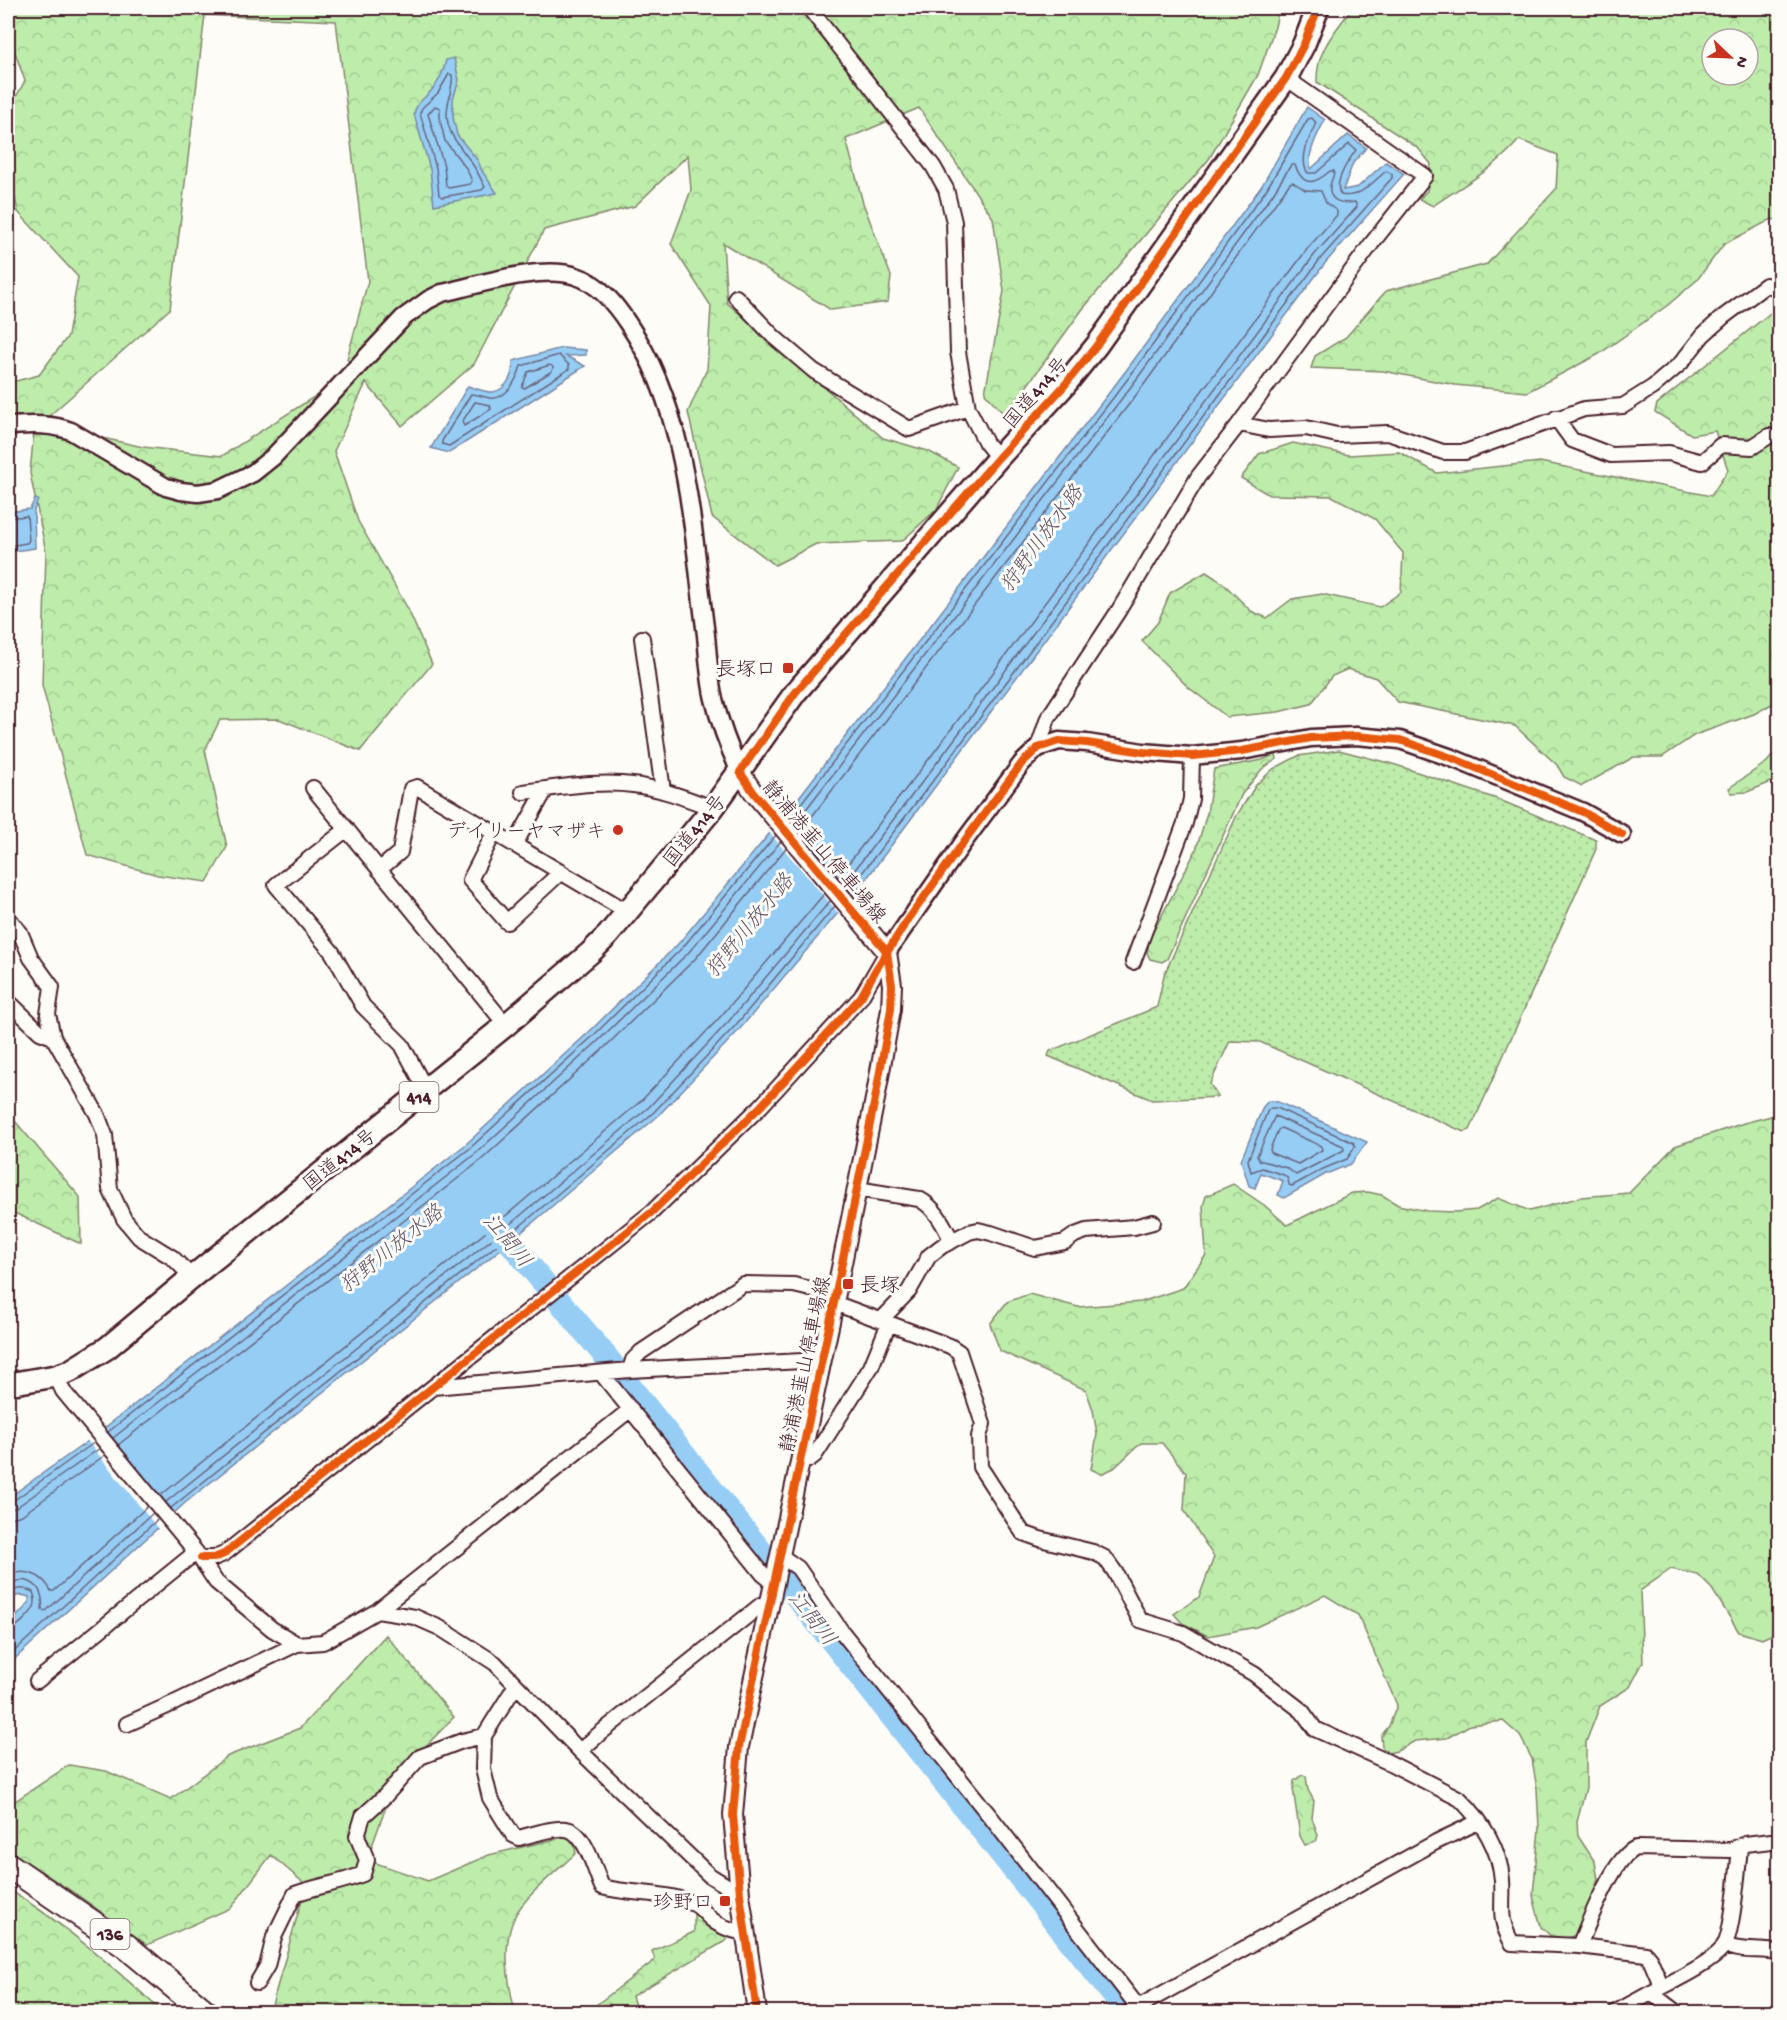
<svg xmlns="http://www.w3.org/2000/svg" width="1787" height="2020" font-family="'Gochi Hand','Klee One',sans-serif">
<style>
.grass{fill:url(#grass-dots);stroke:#84866b;stroke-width:1.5}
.forest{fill:url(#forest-crowns);stroke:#84866b;stroke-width:1.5;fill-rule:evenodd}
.water{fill:#96cdf5;stroke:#7887a4;stroke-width:1.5}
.pier{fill:#fdfcf7}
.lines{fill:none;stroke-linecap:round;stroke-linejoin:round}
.shore{stroke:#68657c;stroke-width:1.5}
.river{stroke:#96cdf5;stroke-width:24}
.minor-casing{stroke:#4a1f2b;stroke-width:18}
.tertiary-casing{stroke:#4a1f2b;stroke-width:21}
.secondary-casing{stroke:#4a1f2b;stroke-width:22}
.trunk-casing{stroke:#4a1f2b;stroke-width:26}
.motorway-casing{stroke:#4a1f2b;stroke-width:28}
.minor{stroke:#fdfcf7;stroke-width:14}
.tertiary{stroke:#fdfcf7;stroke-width:16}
.secondary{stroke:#fdfcf7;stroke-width:18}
.trunk{stroke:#fdfcf7;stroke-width:21}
.motorway{stroke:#fdfcf7;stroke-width:24}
.cycleway-casing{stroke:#fdfcf7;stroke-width:11}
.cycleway{stroke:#e8590c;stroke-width:8}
.poi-dot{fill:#c8321e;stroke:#fdfcf7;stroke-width:2}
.labels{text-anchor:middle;stroke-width:6;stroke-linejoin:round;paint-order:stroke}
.shield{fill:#fdfcf7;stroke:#806168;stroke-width:1.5}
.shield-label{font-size:18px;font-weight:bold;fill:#4a1f2b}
.street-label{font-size:20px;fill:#4a1f2b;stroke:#fdfcf7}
.poi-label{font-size:20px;fill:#4a1f2b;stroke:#fdfcf7;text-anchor:end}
.water-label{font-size:21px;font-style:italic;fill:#615368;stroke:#fdfcf7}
</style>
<defs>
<pattern id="grass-dots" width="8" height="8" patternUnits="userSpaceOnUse" patternTransform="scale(1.5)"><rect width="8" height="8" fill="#bdecab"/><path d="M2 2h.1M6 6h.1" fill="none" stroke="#a4ca93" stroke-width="1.8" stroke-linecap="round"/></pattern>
<pattern id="forest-crowns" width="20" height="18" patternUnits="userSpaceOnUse" patternTransform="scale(1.5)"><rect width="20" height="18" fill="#bdecab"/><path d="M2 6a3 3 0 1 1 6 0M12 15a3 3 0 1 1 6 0" fill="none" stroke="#a4ca93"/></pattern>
</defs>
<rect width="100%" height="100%" fill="#fdfcf7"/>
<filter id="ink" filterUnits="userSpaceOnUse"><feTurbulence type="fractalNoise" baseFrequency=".0167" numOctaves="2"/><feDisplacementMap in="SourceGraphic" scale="12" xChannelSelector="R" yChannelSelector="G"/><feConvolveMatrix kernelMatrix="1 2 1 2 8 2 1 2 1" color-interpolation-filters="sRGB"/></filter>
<g filter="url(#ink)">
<path class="grass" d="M1339,750L1396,765L1497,799L1596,840V849L1470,1130L1464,1132L1260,1042L1230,1041L1210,1084L1218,1097L1152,1100L1048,1056L1050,1051L1157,1007L1164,975L1237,815L1256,785L1273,769L1298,756Z"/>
<path class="forest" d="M8,8H1279L1275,27L1258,75L1209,159L1082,310L1016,401L1002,412L985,393L1004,291L993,218L919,108L846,139L863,203L891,276L888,302L831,310L723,243L727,303L883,438L928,451L958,467L936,510L902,541L816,544L775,565L712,517L688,412L707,369L711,306L671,244L691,190L688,155L635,206L544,230L474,364L402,426L366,383L334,451L358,521L408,609L432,664L360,751L279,719L220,720L205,750L227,847L207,882L158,875L87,855L42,685L46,552L30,473L34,430L8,439V383L39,375L68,336L78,277L18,212L8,164V111L25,81L8,32ZM205,15L336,21L368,281L347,359L356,370L222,456L143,447L40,424L170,309Z
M1350,8H1779V221L1772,219L1724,244L1697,280L1668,305L1599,354L1527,392L1455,385L1383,371L1311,368L1315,356L1346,337L1386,291L1487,264L1556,189L1558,155L1519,140C1492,171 1466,183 1433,206L1419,199L1427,191L1431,164L1418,148L1317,82C1316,52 1333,34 1350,11ZM1712,39H1748V75H1712Z
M1779,306V700L1754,714L1695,735L1662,757H1634L1582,786L1564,777L1557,765L1515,726L1398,702L1376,678L1348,669L1332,676L1311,704L1278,712L1227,717L1188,687L1142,641L1158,622L1170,593L1206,572L1223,583L1251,611L1267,618L1292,599L1322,594L1380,607L1401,592L1403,553L1375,519L1332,496L1269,495L1241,478L1259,454L1293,443L1349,455L1399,452L1437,473L1540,462L1711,496L1728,470L1715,431L1692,435L1655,412L1657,404Z
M1779,748V779L1747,792L1731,793L1729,788L1767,762Z
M1276,754L1277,759L1262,769L1242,794L1167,959L1162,962L1150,959L1147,953L1150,938L1196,850L1207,813L1214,769L1262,760Z
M8,1113L80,1197L81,1244L8,1210Z
M1779,1114V1631L1762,1639L1739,1632L1712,1589L1698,1575L1671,1569L1640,1591L1643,1662L1630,1687L1600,1706L1586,1742V1788L1577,1822L1578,1836L1595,1862L1598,1879L1588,1912L1582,1918L1577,1934L1567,1939L1551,1936L1541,1927L1533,1896L1539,1828L1537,1789L1532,1759L1520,1736L1503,1721L1470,1725L1447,1738L1415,1741L1397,1751L1388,1753L1382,1747L1381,1736L1389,1726L1397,1705L1358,1615L1325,1595L1256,1627L1208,1636L1182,1623L1174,1614L1199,1597L1214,1557L1184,1510L1186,1473L1162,1443H1141L1114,1468L1101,1474L1091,1469L1097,1434L1093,1410L1086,1390L1000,1351L990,1324L1007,1302L1029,1294L1078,1307L1141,1302L1183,1288L1206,1255L1203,1206L1206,1196L1233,1184L1264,1205L1287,1225L1352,1193L1368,1192L1382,1195L1398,1205L1427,1211L1455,1212L1477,1210L1498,1198L1530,1211L1581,1197L1629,1193L1675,1146L1744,1123Z
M386,1635L454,1717L397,1776L367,1860L428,1881L489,1855L572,1835L576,1853C559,1869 525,1896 515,1916C501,1945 508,1983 515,2012H270L306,1885L271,1855L231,1908L147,1945L79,1896L8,1850V1806L69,1765L106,1771L171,1799L228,1756L300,1728Z
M1302,1775L1306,1776L1308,1790L1314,1801L1312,1818L1318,1835L1316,1842L1305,1845L1300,1836L1293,1788L1294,1781Z
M8,1889C64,1923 114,1968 163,2012H8Z
M694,1913L711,1927L727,1935V1940L632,1996L637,2012H587L655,1960L652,1951L694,1932Z"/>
<path class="water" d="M454,58L459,80L453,99V117L457,135L478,161L482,171L497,193L434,205L430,169L414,114C416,103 424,99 431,91C438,84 444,71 446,60Z
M1307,107L1325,120C1318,133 1306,155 1311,169L1348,135L1366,148L1353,163L1343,190L1358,187L1386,162L1404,174L1326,262L864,882L739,1030L658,1116L517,1236L185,1503L8,1665V1626L29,1603V1597C20,1593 15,1596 8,1602V1498L84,1444L465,1145L588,1033L679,943L793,805L1125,372L1261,187Z
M562,348L586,350V355L566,356L585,366L449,453L431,448L468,386C475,388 486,393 493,392C507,390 514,373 513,361Z
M35,499L38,500L34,510L35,548L8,552V512L30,509Z
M1268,1101L1278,1102L1367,1142L1351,1164L1326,1174L1284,1198L1278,1195L1283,1181L1261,1173L1255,1188L1249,1186L1241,1160L1263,1107Z"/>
<path class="pier" d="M783,812L855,897L840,915L768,831Z
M101,1426L174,1517L159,1530L85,1438Z"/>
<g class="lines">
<path class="shore" d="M449,74L452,75C454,84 446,104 447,117C449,137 461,147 471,162C476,169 481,179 485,187L482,190L442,197L439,195L436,168L420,113L422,108L438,93Z
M435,106L440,108V120L445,141L466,168L472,181L470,184L449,188L446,186L444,166L428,114Z
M559,355L569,365V369L449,446L442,444V441L471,394C477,394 483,397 490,398C507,400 517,379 521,366Z
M550,365L553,367L552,371L525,388L522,387L528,372Z
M475,402L490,405L491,409L464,426L462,422Z
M8,518L27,516L29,540L27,543L8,546
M789,819L1130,376L1266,190L1308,119L1312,118L1316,123C1310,136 1298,160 1308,173H1316L1349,144L1356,150C1349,160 1332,183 1341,195C1359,199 1373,182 1386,171L1392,174V178L1321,258L945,765L849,890
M794,825L1136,380L1272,195L1291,165H1295C1303,187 1314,185 1330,171H1334C1334,177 1331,180 1330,186C1328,203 1344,204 1355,202L1357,207L1315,254L939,760L844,884
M800,832L1143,386L1290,183L1293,182L1305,190L1321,191L1326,203L1337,211V215L1308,248L932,755L838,877
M1271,1108H1277L1354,1143L1355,1147L1347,1159L1323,1169L1292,1186L1289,1185L1288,1179L1284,1175L1262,1168L1251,1172L1248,1160L1268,1110Z
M1275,1116L1343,1146L1344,1150L1296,1175L1287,1168L1259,1160L1257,1156Z
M1281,1128L1321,1146L1322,1150L1298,1164L1271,1153L1270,1149L1278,1130Z
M108,1432L469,1149L592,1037L683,947L776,835
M113,1438L474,1155L597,1042L689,952L781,841
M118,1445L480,1161L603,1049L695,959L786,848
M160,1496L502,1219L642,1100L722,1015L824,894
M8,1502L13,1501L95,1442
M166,1502L508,1226L649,1107L729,1021L830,901
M171,1508L513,1232L654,1112L735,1026L835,906
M8,1510L17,1507L100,1448
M8,1519L22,1515L105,1455
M8,1575C25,1569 42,1573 51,1591H54L148,1506
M8,1585C29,1573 45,1587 42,1610L46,1611L153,1513
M8,1594C16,1588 23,1587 33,1592C35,1597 36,1602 34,1607C30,1615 16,1629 8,1630
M8,1657L158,1519"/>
<path class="river" d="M488,1216L607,1358L1127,2012"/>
<g class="minor-casing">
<path id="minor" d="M809,8L933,166L946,189L954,222L958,352L968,408L986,443L998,458
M736,297L774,337L814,371L909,429L968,408
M1556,418L1572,440L1611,455L1669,453L1702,462L1721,445L1752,447L1769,436
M1239,424L1269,430L1306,428L1337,435L1388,433L1443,452H1465L1584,409L1623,406L1653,387L1681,363L1703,335L1723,317L1766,285L1780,288
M642,638L663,791
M1038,748L1048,718L1119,610L1198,477L1239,424L1372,243L1425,176L1286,78
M313,788L506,1025
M523,792C558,788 597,780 633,785C661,788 687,799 713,808
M347,829L276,885L332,952L363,1006L402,1045L426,1090
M494,833L470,880L507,922L561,872
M515,844L546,789
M379,870L400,852L411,789L417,787L628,912
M8,918L20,932L31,958L52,987L48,1014L53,1037L97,1114L105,1135L110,1189L124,1219L139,1237L173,1258L192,1277
M1133,962L1185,823L1191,799L1192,756
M8,1001L40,1032L53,1037
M857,1189L919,1199C936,1208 943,1224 952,1241
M834,1303L950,1346L959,1352L983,1424L979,1436L980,1467L1023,1533L1040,1539L1093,1552L1105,1558L1115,1572L1140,1620L1183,1633L1254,1674L1302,1711L1315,1729L1388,1762L1460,1799C1482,1820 1500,1850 1502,1880C1504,1906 1497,1917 1512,1943L1579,1946L1646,1954L1650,1959L1662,1987
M881,1320L909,1291L929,1256L942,1246L969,1232L978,1230L991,1233L1035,1248L1065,1242L1075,1235L1086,1231L1134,1227L1153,1222
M630,1370L633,1360L641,1352L743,1284L794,1285L835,1295
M601,1373L763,1574L774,1583
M56,1376L63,1391L196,1552L216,1582L272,1629L297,1644
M433,1387L630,1370L821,1360
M801,1458L810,1459L815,1455L871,1367L889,1323
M781,1556L798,1568L842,1632L993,1820L1142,2012
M201,1558H214L224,1554L652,1212L761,1106L861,997L887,952
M377,1611L415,1617L440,1628L495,1663L580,1751L709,1875L740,1894
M37,1681L196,1552
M127,1724L176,1702L297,1644L323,1642L377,1611L631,1409
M484,1736L483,1769L490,1798L513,1835L519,1838C531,1835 554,1827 566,1829C585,1831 595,1871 602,1887C633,1895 663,1891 694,1904C701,1907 705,1914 711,1919C720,1927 734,1931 745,1933
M580,1751L598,1735L761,1605L770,1603
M1724,1945C1741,1953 1762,1948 1780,1953
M1579,1946C1588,1924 1614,1856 1636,1848L1730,1850L1745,1844L1780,1840
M257,1983L267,1966L274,1937L295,1894C318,1886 341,1883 363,1874L367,1860L357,1836L363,1816L385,1796L420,1757L462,1741L484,1736L516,1685
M1651,1993C1671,1982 1709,1965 1723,1948C1733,1935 1738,1866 1740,1847
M1129,2012L1436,1842L1478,1822
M1616,2012L1651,1993L1676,2012"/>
</g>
<g class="tertiary-casing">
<path id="tertiary" d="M8,426C29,425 50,423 71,431L166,487L181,491L198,493L218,490L253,473L273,457L403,318L428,300L442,293C478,285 542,264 576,276C599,283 616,305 629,325C689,415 692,531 706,635C708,656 709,678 714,699C720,724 729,748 740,772
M887,952L965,840L1022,763L1038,748L1059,741L1087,743L1143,752L1192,756L1242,751L1311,738L1356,736L1400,740L1452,758L1583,812L1622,834"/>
</g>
<g class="secondary-casing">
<path id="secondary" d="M740,772L754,793L887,952L892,985L891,1009L876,1094L834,1303L739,1747L733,1815L740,1894L757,2012"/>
</g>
<g class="trunk-casing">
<path id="trunk" d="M8,1384L56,1376L70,1371L107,1348L192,1277L506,1025L591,952L608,935L713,808L795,693L998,458L1064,386L1097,345L1286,78L1304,44L1318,8"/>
</g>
<g class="motorway-casing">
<path id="motorway" d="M8,1865L126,1946L205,2012"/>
</g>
<use href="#minor" class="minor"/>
<use href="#tertiary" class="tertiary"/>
<use href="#secondary" class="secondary"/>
<use href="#trunk" class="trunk"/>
<use href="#motorway" class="motorway"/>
<g class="cycleway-casing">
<path id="cycleway" d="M201,1558H214L224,1554L652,1212L761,1106L861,997L875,971L905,924L965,840L1022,763L1038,748L1059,741L1087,743L1143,752L1192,756L1242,751L1311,738L1356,736L1400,740L1452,758L1583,812L1622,834
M757,2012L740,1894L733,1815L739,1747L834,1303L876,1094L891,1009L892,985L887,952L754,793L740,772L795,693L998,458L1064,386L1097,345L1286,78L1304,44L1318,8"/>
</g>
<use href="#cycleway" class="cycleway"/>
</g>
</g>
<g class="poi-dot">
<rect x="782" y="662" width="12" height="12" rx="3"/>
<circle cx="618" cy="830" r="6"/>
<rect x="842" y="1278" width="12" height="12" rx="3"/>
<rect x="719" y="1895" width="12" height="12" rx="3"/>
</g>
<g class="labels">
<g class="shield">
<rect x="399.5" y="1082" width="39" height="30" rx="4.5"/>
<rect x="90.5" y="1919" width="39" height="30" rx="4.5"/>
</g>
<g class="shield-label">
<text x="419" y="1103">414</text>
<text x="110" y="1940">136</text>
</g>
<g class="street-label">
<text transform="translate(1035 392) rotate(-49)" y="7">国道414号</text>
<text transform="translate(694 830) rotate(-51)" y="7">国道414号</text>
<text transform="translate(825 851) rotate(50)" y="7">静浦港韮山停車場線</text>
<text transform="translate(339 1159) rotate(-38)" y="7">国道414号</text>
<text transform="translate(804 1364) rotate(-78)" y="7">静浦港韮山停車場線</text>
</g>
<g class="poi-label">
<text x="776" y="675">長塚口</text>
<text x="606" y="837">デイリーヤマザキ</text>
<text x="860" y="1291" text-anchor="start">長塚</text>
<text x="713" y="1908">珍野口</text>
</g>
<g class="water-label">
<text transform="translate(1041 538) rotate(-54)" y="7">狩野川放水路</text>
<text transform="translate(749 925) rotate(-51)" y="7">狩野川放水路</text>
<text transform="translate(508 1240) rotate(50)" y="7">江間川</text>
<text transform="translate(391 1248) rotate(-39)" y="7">狩野川放水路</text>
<text transform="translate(813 1618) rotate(52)" y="7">江間川</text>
</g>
</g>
<rect width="1787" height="2020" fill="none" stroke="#fdfcf7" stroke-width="30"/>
<rect x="15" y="15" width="1757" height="1990" fill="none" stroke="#4a1f2b" stroke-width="2" filter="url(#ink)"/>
<g transform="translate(1730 57) rotate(113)"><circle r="28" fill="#fdfcf7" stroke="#b5a4a5" stroke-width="1.5"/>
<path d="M0-4.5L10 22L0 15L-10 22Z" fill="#c8321e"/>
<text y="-9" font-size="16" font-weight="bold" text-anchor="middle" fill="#4a1f2b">N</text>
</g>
</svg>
